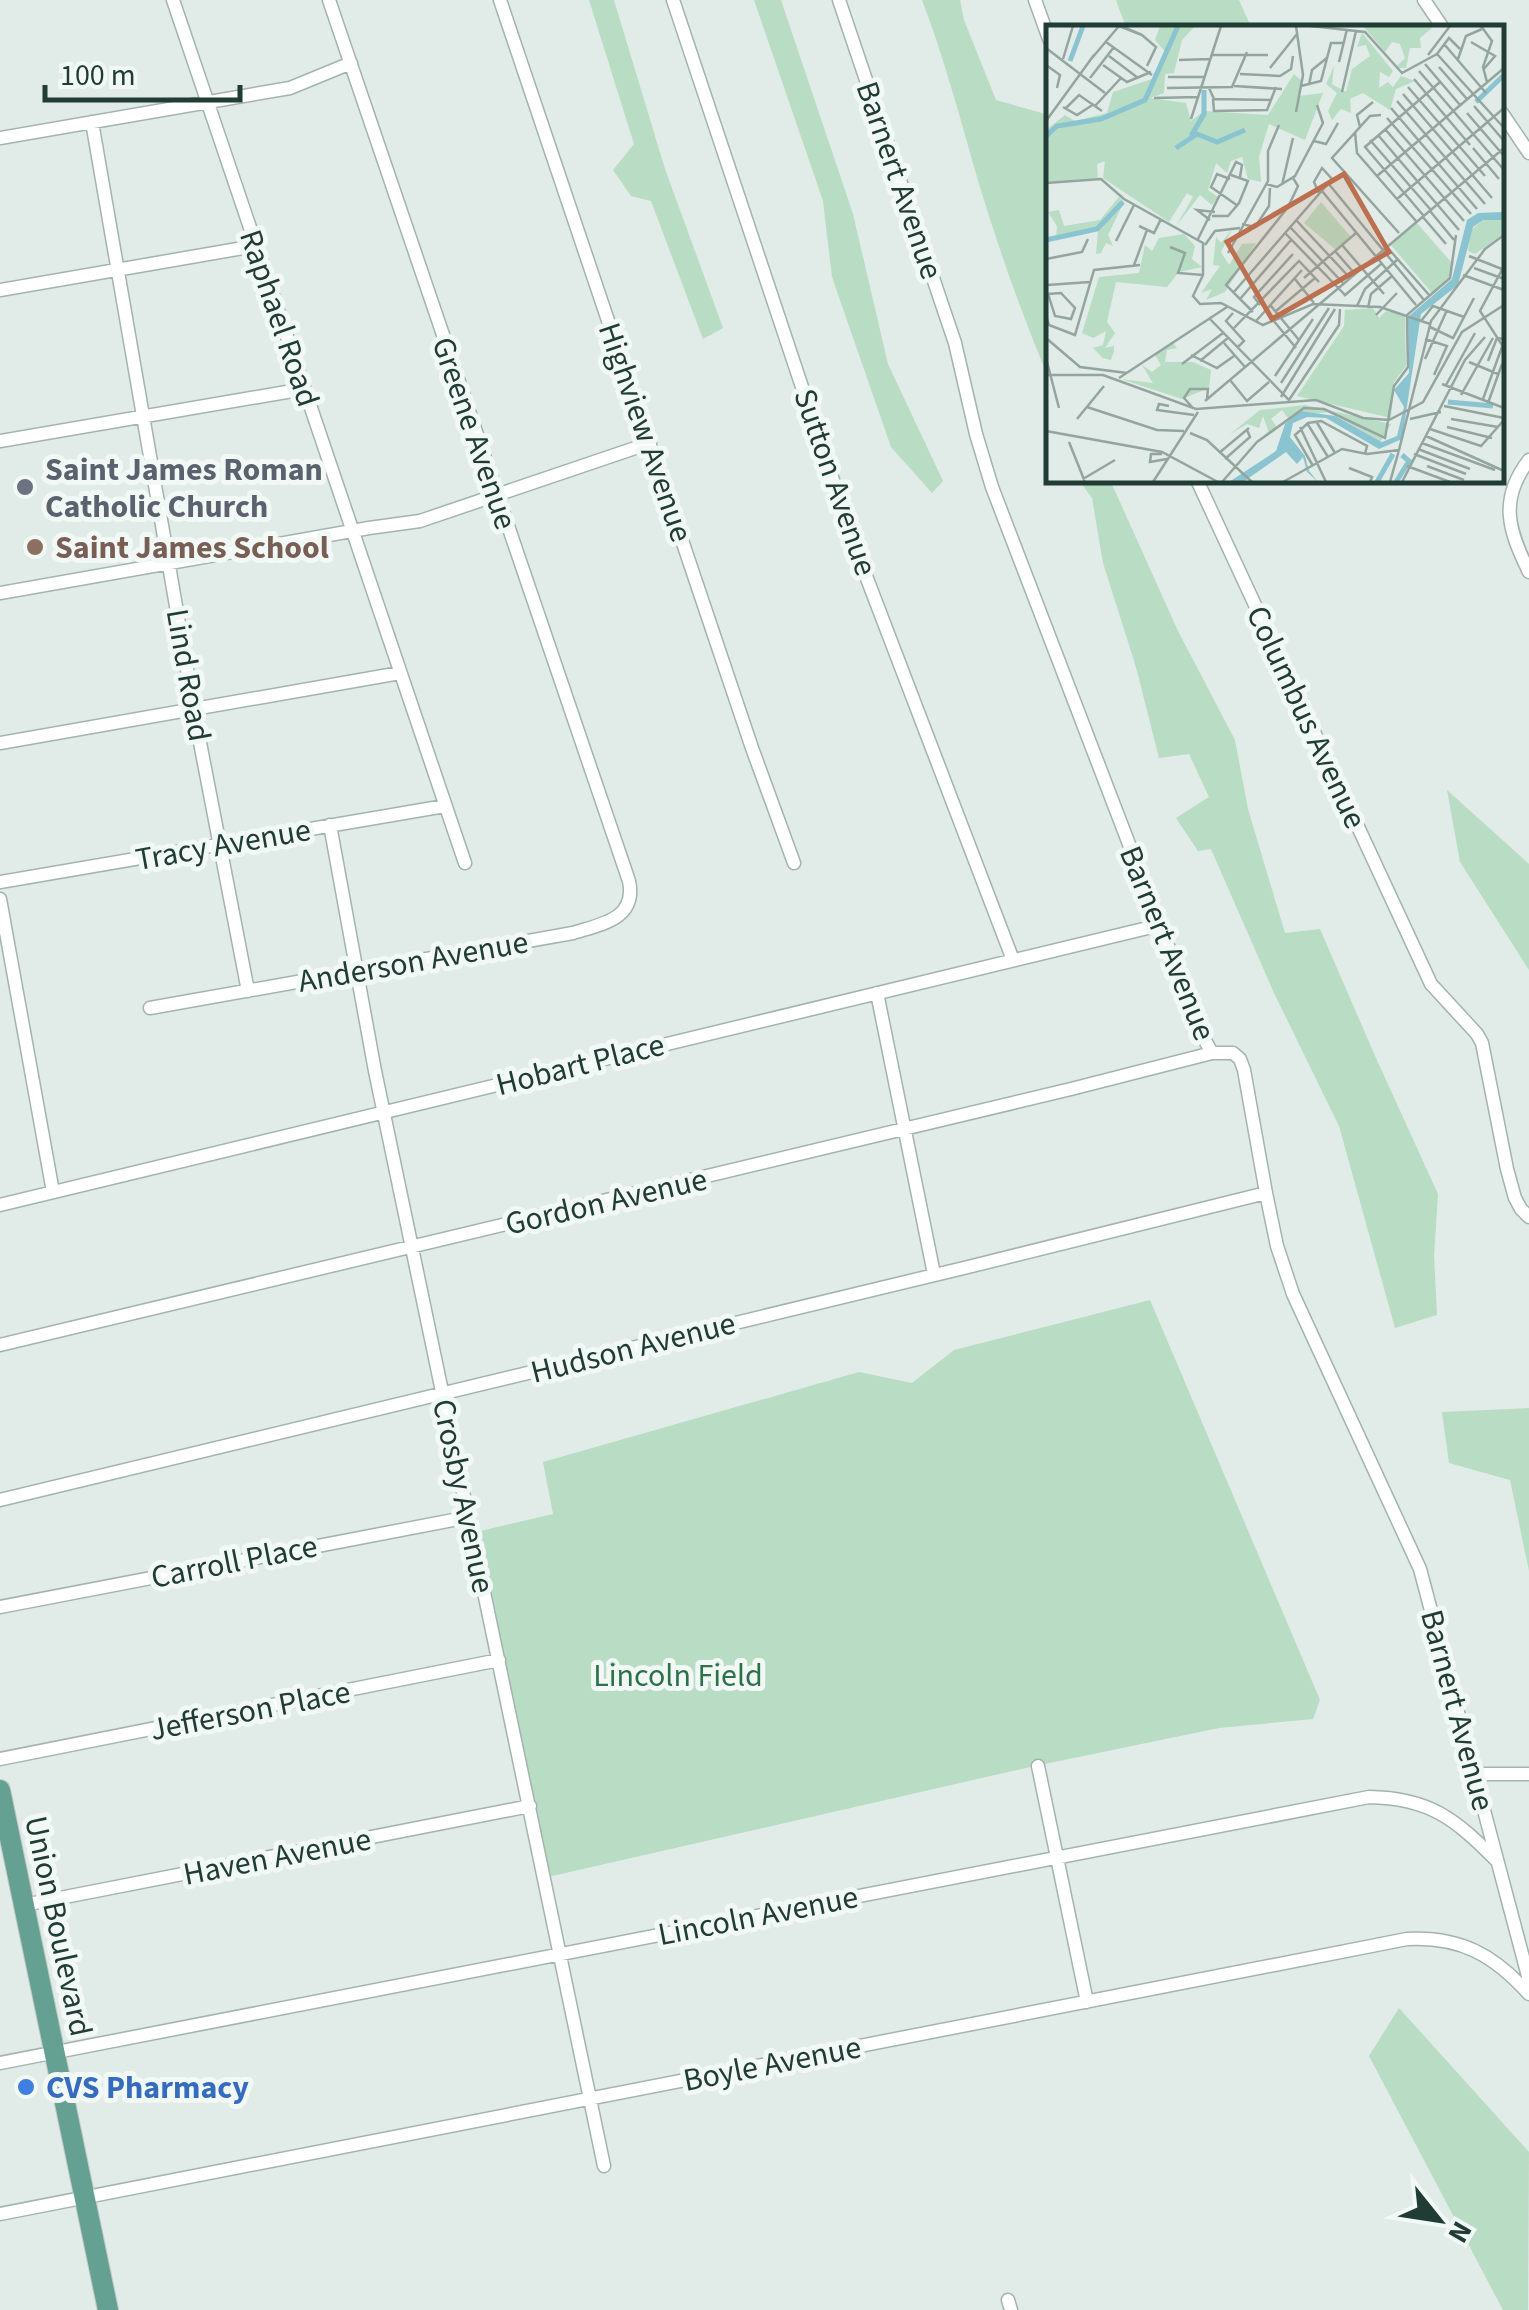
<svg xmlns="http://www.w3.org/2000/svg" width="1529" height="2310" font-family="'Source Sans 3',sans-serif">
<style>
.green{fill:#b9dcc4}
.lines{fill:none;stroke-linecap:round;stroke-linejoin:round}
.minor-casing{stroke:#a4b3ae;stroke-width:15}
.primary-casing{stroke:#c1c8c6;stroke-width:22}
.minor{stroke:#fff;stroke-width:12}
.primary{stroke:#65a193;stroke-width:20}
.worship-dot{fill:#6b7280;stroke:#f1f8f5;stroke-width:4}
.education-dot{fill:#8d6e63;stroke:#f1f8f5;stroke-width:4}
.shop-dot{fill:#3f7fe0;stroke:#f1f8f5;stroke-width:4}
.labels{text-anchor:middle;stroke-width:10;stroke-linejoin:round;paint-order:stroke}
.street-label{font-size:32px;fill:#213c35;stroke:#f1f8f5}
.worship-label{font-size:32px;font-weight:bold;fill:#5b616d;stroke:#f1f8f5;text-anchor:start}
.education-label{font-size:32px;font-weight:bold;fill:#785e54;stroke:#f1f8f5;text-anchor:start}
.park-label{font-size:32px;fill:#2c7248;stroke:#f1f8f5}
.shop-label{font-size:32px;font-weight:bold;fill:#366cbe;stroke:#f1f8f5;text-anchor:start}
.inset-river{fill:none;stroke:#89c4d0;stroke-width:5}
.inset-road{fill:none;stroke:#94a5a0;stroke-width:2.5}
.view{fill:#bd7050;fill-opacity:0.15;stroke:#bd7050;stroke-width:5}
.inset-edge{fill:none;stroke:#213c35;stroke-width:5}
</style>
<rect width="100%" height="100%" fill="#e1ebe7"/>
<path class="green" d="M589,0H614L665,169L723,328L703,339L651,201L631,196L613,170L634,144Z
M754,0H781L784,9L853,214L888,364L943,481L932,493L891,447L832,277L823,201Z
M922,0H960L964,20L996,100L1049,115V379C1022,315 999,250 979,184C961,122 945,60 922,0Z
M1116,0H1239L1251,27H1126Z
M1079,480H1110L1178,631L1235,740L1248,809L1285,933L1320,929L1376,1058L1438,1194L1434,1256L1437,1315L1395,1328L1339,1126L1274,993L1211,849L1198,851L1176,818L1209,797L1189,754L1159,758L1136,667L1103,563L1092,498Z
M1447,790L1529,864V970L1460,862Z
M1150,1300L1320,1700L1313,1719L1219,1728L1030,1767L539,1879L472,1533L553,1514L543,1462L859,1372L912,1383L954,1350Z
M1529,1408V1571L1510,1480L1449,1463L1442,1412Z
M1399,2008L1529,2152L1528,2310H1503L1369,2056Z"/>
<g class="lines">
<g class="minor-casing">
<path id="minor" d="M173,0L465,863
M500,0L752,748L794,863
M673,0L858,555L1013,960
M839,0L955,343L976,434L992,487L1203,1037L1212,1053H1233L1240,1059L1244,1070L1266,1193L1277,1246L1293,1294L1420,1569L1529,1980
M1035,0L1049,39
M1424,0L1443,28
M1502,113L1529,153
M92,122L197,727L248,991
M0,138L290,88L351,63
M0,290L255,246
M0,441L304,389
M1529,460C1498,500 1509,531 1529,572
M1197,480L1431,984L1477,1034L1482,1043L1507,1169L1515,1198L1521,1209L1529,1217
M0,593L369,528L420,521L650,443
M0,743L400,673
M330,825L375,1071L604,2166
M0,882L445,806
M0,899L53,1192
M877,993L934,1274
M150,1008L573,933C602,924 637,919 629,881L329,0
M0,1205L1160,925
M0,1345L1071,1089L1212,1053
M0,1500L968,1267L1266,1193
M0,1607L469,1517
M0,1759L499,1660
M1038,1766L1087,2002
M1475,1774H1529
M24,1905L530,1806
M0,2063L1369,1797C1430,1798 1455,1819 1496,1860
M0,2214L1407,1939C1460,1936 1494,1955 1529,1994
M1008,2300L1011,2310"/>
</g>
<g class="primary-casing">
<path id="primary" d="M0,1790L108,2310"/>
</g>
<use href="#minor" class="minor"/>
<use href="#primary" class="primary"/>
</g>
<circle class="worship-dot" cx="25" cy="487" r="10"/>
<circle class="education-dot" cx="35" cy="547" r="10"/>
<circle class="shop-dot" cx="26" cy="2087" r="10"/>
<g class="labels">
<g class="street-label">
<text transform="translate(900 180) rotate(71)" y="11">Barnert Avenue</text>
<text transform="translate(280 318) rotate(71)" y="11">Raphael Road</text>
<text transform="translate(646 432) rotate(71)" y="11">Highview Avenue</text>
<text transform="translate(475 433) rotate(71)" y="11">Greene Avenue</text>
<text transform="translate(836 482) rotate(71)" y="11">Sutton Avenue</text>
<text transform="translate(189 675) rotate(80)" y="11">Lind Road</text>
<text transform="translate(1307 717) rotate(65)" y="11">Columbus Avenue</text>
<text transform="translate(223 844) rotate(-10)" y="11">Tracy Avenue</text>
<text transform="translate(1168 943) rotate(68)" y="11">Barnert Avenue</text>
<text transform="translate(413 961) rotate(-10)" y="11">Anderson Avenue</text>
<text transform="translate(580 1064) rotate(-14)" y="11">Hobart Place</text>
<text transform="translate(606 1201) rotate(-13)" y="11">Gordon Avenue</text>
<text transform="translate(633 1347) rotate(-14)" y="11">Hudson Avenue</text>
<text transform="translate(464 1496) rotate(78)" y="11">Crosby Avenue</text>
<text transform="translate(234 1561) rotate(-11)" y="11">Carroll Place</text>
<text transform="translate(250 1710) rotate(-11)" y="11">Jefferson Place</text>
<text transform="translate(1458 1710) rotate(75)" y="11">Barnert Avenue</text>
<text transform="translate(277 1856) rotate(-11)" y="11">Haven Avenue</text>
<text transform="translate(758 1915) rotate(-11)" y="11">Lincoln Avenue</text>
<text transform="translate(59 1926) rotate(78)" y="11">Union Boulevard</text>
<text transform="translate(772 2063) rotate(-11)" y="11">Boyle Avenue</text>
</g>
<g class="worship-label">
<text x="45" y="480">Saint James Roman<tspan x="45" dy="37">Catholic Church</tspan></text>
</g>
<g class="education-label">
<text x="55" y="558">Saint James School</text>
</g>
<g class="park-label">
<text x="678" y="1686">Lincoln Field</text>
</g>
<g class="shop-label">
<text x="46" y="2098">CVS Pharmacy</text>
</g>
</g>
<g transform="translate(1046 25)">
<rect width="458" height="458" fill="#e1ebe7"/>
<path d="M114,1H149L136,15L128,48L119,49L118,68L104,73L140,78L145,96L158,86L222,90L248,49L256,56L253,71L277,68L259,115L223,99L213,132L215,157L202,154L196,132L185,136L181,148L170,138L162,165L172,172L166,180L154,170L130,201L147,172L141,168L123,197L57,153L59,136L51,139L52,153L0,157V105L19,90L29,96L61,88L67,67L106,54L121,29L109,15ZM317,1H382L386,3L374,13L375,23H364L360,43H349L359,33L354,19L346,17L339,27ZM316,8L347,46L343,52L334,47L333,63L342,57L347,62L355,51L369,56L350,64L344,85L317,68L304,74L305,88L295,84L286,95L282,86L291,68L280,59L288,41L286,59L300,67L306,44L324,31L320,20L311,22ZM73,172L78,177L62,210L67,221L60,218L55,228L50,229L52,205L0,215L10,212L11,201L2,187L13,185L18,201L54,195ZM275,177L305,212L290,225L258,198ZM437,195H457V209L429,229L422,226L424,206ZM370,197L406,238L403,252L386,268L344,219ZM186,204L175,227L183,240L196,219L210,218L179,267L160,275L166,264L155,268L174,241L167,240L170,212L175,218ZM138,209L149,221L146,234L156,242L133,247L121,262L70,257L61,297L69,308L59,323L68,321V326L65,335L57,333L47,323L57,320L60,306L47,313L36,308L53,252L93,248L99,220L106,226L113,213ZM327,283L333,293L340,286L359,290L360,341L348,357L345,393L251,371L298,301L299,285ZM126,317L131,323L121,325L119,337H147L165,345L163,363L136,374L75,354L107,358L96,340L106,347L115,340L109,330ZM259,380L345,399L335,416L282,387L242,393L236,385L225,394L231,402L223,408L217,391L213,403L201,399L184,409L214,385Z" fill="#b9dcc4"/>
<path d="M457,187V195H437L427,202L412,260L375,289L356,414L333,424L280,393L261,392L247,398L244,412L259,431L263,446L272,457L261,447L257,432L251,439L240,427L197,457H183L230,426L239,399L254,386L289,391L336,417L351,411L358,382L348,365L363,348L362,292L406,254L421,195L432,188Z" fill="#89c4d0"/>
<path class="inset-river" d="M24,36L37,1M430,77L458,50M0,111L11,101L55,94L99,75L132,1M145,111L158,89V65M130,123L151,109L171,117L199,105M0,215L51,204L77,177M402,377L447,381M331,457L347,429M350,457L363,436L356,430"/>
<path class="inset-road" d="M73,1L96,10L75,1M250,1L257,50L250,87M265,1L319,7L356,48L391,29L458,103M435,1L446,16L437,42L441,57M96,10L110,22L101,41M60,17L106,50M425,17L449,31L437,45M398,19L440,68M0,23L59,68M391,29L403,13L414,24M165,30H222M382,30L404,1M63,31L92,53M46,33L73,1M17,34L27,1M412,34L420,11L436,4M133,35L164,34M293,37L301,4M379,39L414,80M0,40L14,50L11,63M57,40L81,57L105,47M393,42L421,74M224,43L251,9M373,46L458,145M194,49L234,51L245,44L247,31M122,52H158M44,53L68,22M368,54L424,120M263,60L266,45L282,32M188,61L236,64M255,61L275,56L285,18H297M362,62L439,151M121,63L186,62L201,27M163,63L168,74L226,75M296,67L310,6M357,69L446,173M108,73L152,72M167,74L168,86L221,85L230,62M351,76L439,179M49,81L75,53M428,81L458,116M17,82L31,90L48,79M20,83L33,70L56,86M345,83L431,184M421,88L458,131M335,90L324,91L286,133L353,208M341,93L425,189M145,94L175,1M0,96L48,30M314,102L311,90L327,77M339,104L418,196M309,107L311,128L370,196M332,110L413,205M324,115L384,184M268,116L280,119L292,98M427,123L453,154M331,151L458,43M184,154L171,149L165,162L192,181M0,158L55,154L78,174L157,218V250L147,271L154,279L175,278L217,300L267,279L334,282L384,299M282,158L378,275M220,159L231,162L249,151L277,98L271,80M236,160L247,113M276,166L370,280M351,174L458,83M384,186L408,215M377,190L319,122L394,57M166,191H182L193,178L202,156L185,150M376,191L400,219M164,195L151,185L169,187M250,195L304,253M196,199L209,202L223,181L224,163M93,201L108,208L115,194M244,202L298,259M239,208L299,270M152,214L190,137L196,140L194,152M70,216L88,180M159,220L169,206L194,203M296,220L338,269M340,221L384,271M124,222L139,228L132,248L157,250M289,226L309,249M182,228L222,156V126L233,100M423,231L456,244M0,234L36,227L42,214M88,240L101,205M458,241L434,286L458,323M428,243L458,254M417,250L458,265M258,253L310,208M249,254L268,278M1,260L44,257M15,268L29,283L25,294L9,291L2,269ZM187,268L286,154L276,143L268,157L273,168M298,271L335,239M194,274L245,215M214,280L208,272L247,229M225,281L253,315M311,281L319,264L352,234M322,283L325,269L346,251M230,286L269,253M207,287L180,260L242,182L252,161L247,153M187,288L180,296L198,316L192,322M0,290L3,300L29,310L48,245L94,240M330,290L351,268M163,293L243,375L293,300L294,284M227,295L250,323M210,296L256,245M375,296L387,281L418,292M384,302L407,313L428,273M188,303L253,236L273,257M0,313L34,342L81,348M379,314L401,321L388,350M178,318L199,342M145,330L171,343L188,331M0,333L13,383M379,334L401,285M154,336L183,312M442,336L451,313L458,314M423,337L452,349M136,339L177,308M0,350H57L150,384L270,375L317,393L343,395L377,377L416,307L458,280M229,351L267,294M73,353L181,282M184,355L201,376L223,357M235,358L283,283M396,359L458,383M400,360L429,308M415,370L447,313M235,372L289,284M437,374L456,322M159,376L458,123M442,378L456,339M123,381L113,379L111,385L148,390M398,381L458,393M41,382L111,405L138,406M146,382L138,373L144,364H162L161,374M31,394L58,361M364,394L395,387M405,394L452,402M270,396L289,428M261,398L282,432M254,402L280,457M401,402L446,413M384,404L435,421L458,395M0,406L116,427L172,457M144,408L161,415L206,457M380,411L458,446M23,417L39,457M376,418L449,445M372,424L424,444M173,428L203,403M116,429H105L104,437L121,434M368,429L420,449M179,434L204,412L201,405M267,441L249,410L262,398L275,396L321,421L319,429M361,441L404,457M381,441L418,455M303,443L326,452L324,457M37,454L69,435M107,457L152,387M176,457L211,417L258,383L278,384L339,413L348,361L362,342L361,290L404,253L410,210M237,457L296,424L321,429L353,425L385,296L439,224L458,210M344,457L353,425M356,457L419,335L439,312"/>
<path class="view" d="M298,149L343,227L226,294L181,217Z"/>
<rect width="458" height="458" class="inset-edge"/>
</g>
<g transform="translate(1439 2220) rotate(120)" stroke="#f1f8f5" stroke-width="8" paint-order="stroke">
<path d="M0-8L18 38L0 25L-18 38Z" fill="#213c35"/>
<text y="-15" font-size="28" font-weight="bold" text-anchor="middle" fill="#213c35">N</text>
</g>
<path d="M45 85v15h195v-15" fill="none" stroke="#213c35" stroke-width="5"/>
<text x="60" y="85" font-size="30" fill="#213c35" stroke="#f1f8f5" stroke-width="8" paint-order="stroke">100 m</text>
</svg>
